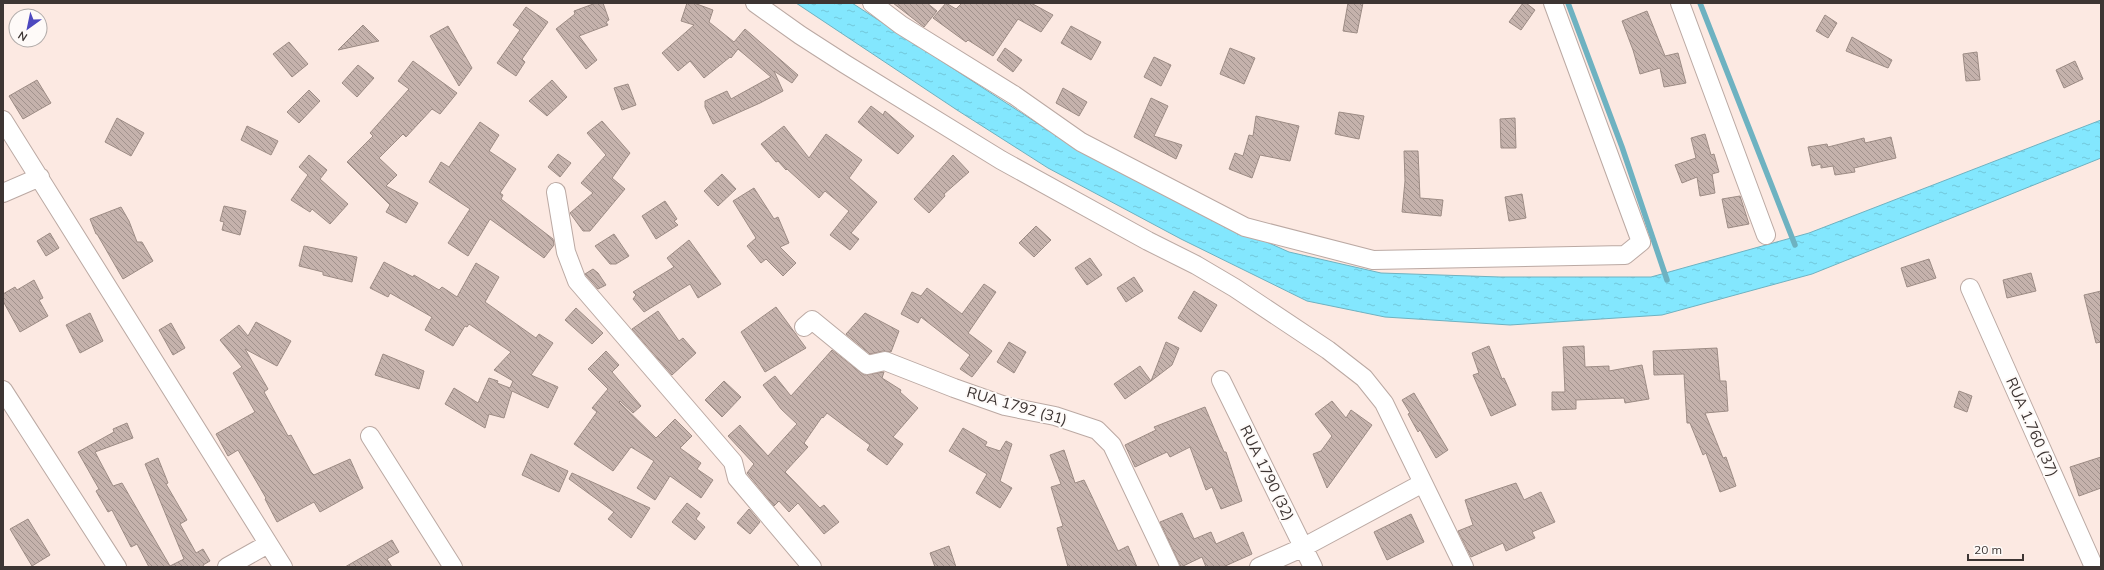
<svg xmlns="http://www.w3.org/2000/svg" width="2104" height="570" font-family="Mulish,sans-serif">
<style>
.water{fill:url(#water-ripples);stroke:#6eb2c1}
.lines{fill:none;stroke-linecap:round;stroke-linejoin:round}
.stream{stroke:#6eb2c1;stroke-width:5.5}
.building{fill:url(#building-back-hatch);stroke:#9d8c85}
.minor-casing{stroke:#bba9a3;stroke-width:20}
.minor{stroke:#fff;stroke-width:18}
.labels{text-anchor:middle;stroke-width:4;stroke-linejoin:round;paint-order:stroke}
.street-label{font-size:15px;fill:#3d3533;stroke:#fefaf8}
</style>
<defs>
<pattern id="water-ripples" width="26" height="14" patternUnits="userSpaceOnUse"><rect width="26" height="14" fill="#83e7fe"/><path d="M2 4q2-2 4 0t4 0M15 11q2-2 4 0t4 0" fill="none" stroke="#72c7da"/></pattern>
<pattern id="building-back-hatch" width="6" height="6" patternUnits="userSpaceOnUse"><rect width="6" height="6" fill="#c5b2ac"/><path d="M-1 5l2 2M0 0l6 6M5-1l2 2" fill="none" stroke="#a1928d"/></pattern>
</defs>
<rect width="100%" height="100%" fill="#fce9e2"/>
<path class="water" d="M796,3H852L1077,149L1175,201L1289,252L1381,273L1500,277H1651L1809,233L2101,120V158L1812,274L1662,315L1510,325L1385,317L1307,301L1181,239L1048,168L957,110Z"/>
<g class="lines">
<path class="stream" d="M1568,3L1622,147L1667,280
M1700,3L1795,245"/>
</g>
<path class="building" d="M596,3H603L609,20L606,22L608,25L579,36L597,60L586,69L556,29L575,14L574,11Z
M687,3H694L713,10L709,22L734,42L745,29L798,75L792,83L774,71L783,91L760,103L713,124L705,107V101L727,91L731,99L771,77L738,49L731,58L730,57L704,78L690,61L678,71L662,53L694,25L681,21Z
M893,3H927L937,11L924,27Z
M946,3L956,9L962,3H1031L1053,15L1041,32L1018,19L993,56L968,40L966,42L933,18Z
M1348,3H1363L1357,33L1343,31Z
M1523,3H1526L1535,10L1521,30L1509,22Z
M526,7L548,22L522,59L525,62L516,76L497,63L520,30L513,25Z
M1647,11L1665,56L1678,53L1686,83L1664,87L1660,68L1640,74L1633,50L1622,21Z
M1825,15L1837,23L1828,38L1816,31Z
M363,25L379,41L338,50Z
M448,26L472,68L459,86L430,36Z
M1071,26L1101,42L1091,60L1061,43Z
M1852,37L1892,60L1888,68L1846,51Z
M289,42L308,64L292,77L273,54Z
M1005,48L1022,60L1013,72L997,60Z
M1230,48L1255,58L1244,84L1220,74Z
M1977,52L1980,80L1966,81L1963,54Z
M1154,57L1171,65L1161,86L1144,77Z
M413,61L457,93L440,114L432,109L406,137L403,134L379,158L397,175L386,186L418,203L406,223L386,212L390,205L347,162L373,136L370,133L409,89L398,81Z
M2075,61L2083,79L2064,88L2056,70Z
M358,65L374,78L357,97L342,83Z
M37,80L51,103L23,119L9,96Z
M552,80L567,97L547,116L529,101Z
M628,84L636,105L622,110L614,88Z
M1063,88L1087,102L1079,116L1056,103Z
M309,90L320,101L299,123L287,112Z
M1151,98L1168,106L1154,136L1182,145L1176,159L1134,137Z
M871,106L883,115L885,111L914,136L898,154L858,122Z
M1339,112L1364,116L1359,139L1335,134Z
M1256,116L1299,126L1290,161L1260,155L1252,178L1229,169L1235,153L1243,156L1249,135L1253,136Z
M117,118L144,133L131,156L105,142Z
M1515,118L1516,148H1501L1500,119Z
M602,121L630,153L612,178L625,189L590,231H583L570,213L593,193L581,183L606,155L587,133Z
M480,122L499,135L489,151L516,169L500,193L503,195L501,199L553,239L554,245L544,258L490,219L468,256L448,243L470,209L429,182L441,162L449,167Z
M247,126L278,141L271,155L241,140Z
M784,126L809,158L826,134L862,160L849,178L877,202L851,233L859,239L850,250L830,235L849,211L825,191L819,198L787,169L786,170L778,161L776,162L761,144Z
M1705,134L1711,155L1714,154L1719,172L1712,174L1715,193L1700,196L1697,177L1682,183L1675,165L1696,158L1691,138Z
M1891,137L1896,158L1854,168L1855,172L1835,175L1833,166L1821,168V164L1812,166L1808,147L1827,144L1828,147L1864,138L1865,143Z
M1404,151H1418L1420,198L1443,200L1441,216L1402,212L1405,181Z
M558,154L571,163L560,177L548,167Z
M309,155L327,170L320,179L348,204L330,224L312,209L310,212L291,200L308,175L299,167Z
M953,155L969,172L944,194L945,196L929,213L914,199Z
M722,174L736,189L718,206L704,191Z
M754,188L774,219L778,217L789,243L780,247L796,263L783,276L766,259L761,263L747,246L756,238L733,201Z
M1522,194L1526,218L1509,221L1505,197Z
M1740,196L1749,224L1728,228L1722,199Z
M665,201L677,219L674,221L678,225L656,239L642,216Z
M224,206L246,211L240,235L222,230L224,222L220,221Z
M121,207L129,221L137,242H142L153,261L123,279L97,234H96L90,219Z
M1036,226L1051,240L1034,257L1019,243Z
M50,233L59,248L46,256L37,241Z
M614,234L629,256L616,264H610L595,246Z
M689,240L721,284L698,298L690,284L644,312L633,299L636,295L633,292L674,267L667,258Z
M304,246L357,257L352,282L323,275V272L299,266Z
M1090,258L1102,275L1087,285L1075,268Z
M1929,259L1936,278L1907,287L1901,268Z
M384,262L413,277L414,275L439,290L442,287L457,297L476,263L499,277L485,302L536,338L539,334L553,343L531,375L558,387L548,408L512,391L504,418L489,414L485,428L445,404L454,388L478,403L489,378L498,381L497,383L510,388L513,381L494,370L511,352L469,324L467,327L465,326L453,346L425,330L432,317L390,293L388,297L370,288Z
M593,269L598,273L606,285L598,289L585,274Z
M2031,273L2036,291L2007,298L2003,280Z
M1134,277L1143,291L1126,302L1117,288Z
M34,280L43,298L39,300L48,316L20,332L3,301V294L15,287L17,290Z
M984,284L996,292L968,333L992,351L972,377L960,369L970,355L921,317L918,323L901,314L912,292L921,296L927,288L962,314Z
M1194,291L1217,305L1201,332L1178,318Z
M2101,291V342L2096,343L2084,295Z
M776,307L806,348L765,372L741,332Z
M576,308L603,333L592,344L565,320Z
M658,311L679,341L683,338L696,353L672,375L632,329Z
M90,313L103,341L80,353L66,325Z
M865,313L899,331L891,352L883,351L870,354L846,334Z
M256,322L291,341L277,366L245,349L268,389L264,392L288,436L291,435L311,472L314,475L350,459L363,488L320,512L314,502L277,522L265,499L266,498L238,450L228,456L216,434L255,412L233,373L242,367L220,340L239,325L248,336Z
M171,323L185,348L173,355L159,330Z
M1009,342L1026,352L1014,373L997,362Z
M1166,342L1179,348L1172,365L1151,381Z
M1489,346L1502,379L1504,378L1516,405L1491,416L1473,375L1479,373L1472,353Z
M1584,346L1585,367L1609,366V371L1642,365L1649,399L1625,403L1624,398L1576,400V409L1552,410V392H1565L1563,347Z
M1717,348L1720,381H1726L1728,411L1705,413L1723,458L1726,457L1736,486L1720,492L1706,453L1703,455L1690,423H1687L1684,374L1654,375L1653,351Z
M832,350L864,375L884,372L882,378L901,390L900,392L918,408L893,437L903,444L887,465L867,450L870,445L827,413L823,418L822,417L804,443L808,447L785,472L820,508L824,505L839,522L824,534L798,503L789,512L779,501L774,506L747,473L754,464L728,436L740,425L768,456L797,424L781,409L763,385L775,376L791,396Z
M606,351L619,365L612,372L641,406L633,413L620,401L619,402L656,438L675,419L692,436L680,448L701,463L697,469L713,480L701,498L670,476L655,500L637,488L654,461L631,447L613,471L574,444L597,412L592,408L608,389L588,369Z
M383,354L424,371L419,389L375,375Z
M1140,366L1151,381L1125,399L1114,384Z
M724,381L741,397L722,417L705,400Z
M1959,391L1972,396L1967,412L1954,407Z
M1414,393L1448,450L1436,458L1420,430L1418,432L1408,414L1410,413L1402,400Z
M1332,401L1346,418L1351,410L1372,425L1327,488L1313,454L1321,451L1332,436L1315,414Z
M1205,407L1224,452H1226L1242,501L1221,509L1212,487L1206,490L1190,447L1170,457L1167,452L1135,467L1125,445L1156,430L1154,427Z
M127,423L133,438L95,452L113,486L122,483L170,566L184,559L145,464L158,458L168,483L166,484L187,520L180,524L196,553L203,549L210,561L203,565L204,567H149L137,544L131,547L112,510L108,512L96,491L99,489L78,452L114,432L113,429Z
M963,428L987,442L985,446L1000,451L1006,441L1012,444L1000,481L1012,488L1000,508L976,493L987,474L949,451Z
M1064,450L1075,483L1084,480L1118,551L1128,546L1137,567H1068L1057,528L1063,526L1051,487L1061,484L1050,455Z
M531,454L568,471L559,492L522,475Z
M2101,457V488L2079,496L2070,467Z
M572,473L650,508L631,538L608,519L614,512L569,479Z
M1516,483L1524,500L1541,492L1555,522L1532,532L1535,538L1506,551L1503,543L1471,557L1458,531L1473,525L1465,500Z
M687,503L700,513L696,519L705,527L695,540L672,522Z
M749,509L760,522L750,534L737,523Z
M1182,513L1194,539L1211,532L1216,544L1243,532L1252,554L1223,567H1206L1202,557L1181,567L1160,522Z
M1411,514L1424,542L1387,560L1374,532Z
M28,519L50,555L32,566L10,529Z
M392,540L399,552L387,559L392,567H345Z
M949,546L956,567H935L930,553Z"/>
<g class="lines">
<g class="minor-casing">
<path id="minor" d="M755,3L800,35L845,64L1001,160L1148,241L1196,265L1235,288L1328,350L1364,378L1384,403L1464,567
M872,3L901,25L1014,95L1081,142L1245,227L1373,260L1625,255L1641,242L1553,3
M1680,3L1766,235
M3,120L283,567
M556,192L566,252L577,281L733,462L737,478L812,567
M3,193L40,177
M1970,288L2094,567
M804,327L812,320L867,365L885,361L954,388L1005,406L1055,416L1097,430L1112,445L1170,567
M1221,380L1313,567
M3,390L117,567
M370,436L453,567
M227,567L268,544
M1259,567L1304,547L1423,483"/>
</g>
<use href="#minor" class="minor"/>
</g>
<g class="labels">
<g class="street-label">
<text transform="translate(1017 406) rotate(16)" y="5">RUA 1792 (31)</text>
<text transform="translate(2032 427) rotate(66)" y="5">RUA 1.760 (37)</text>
<text transform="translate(1267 473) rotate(64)" y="5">RUA 1790 (32)</text>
</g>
</g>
<rect width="2104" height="570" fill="none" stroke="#3d3533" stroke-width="8"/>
<g transform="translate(28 28) rotate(213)"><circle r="19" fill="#fefaf8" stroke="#b1aba9"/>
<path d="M0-3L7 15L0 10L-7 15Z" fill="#4d48bf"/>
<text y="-6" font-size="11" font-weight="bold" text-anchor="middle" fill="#3d3533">N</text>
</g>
<path d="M1968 554v6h55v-6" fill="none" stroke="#3d3533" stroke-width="2"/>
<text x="1974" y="554" font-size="12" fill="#3d3533" stroke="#fefaf8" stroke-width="3" paint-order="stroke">20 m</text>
</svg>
